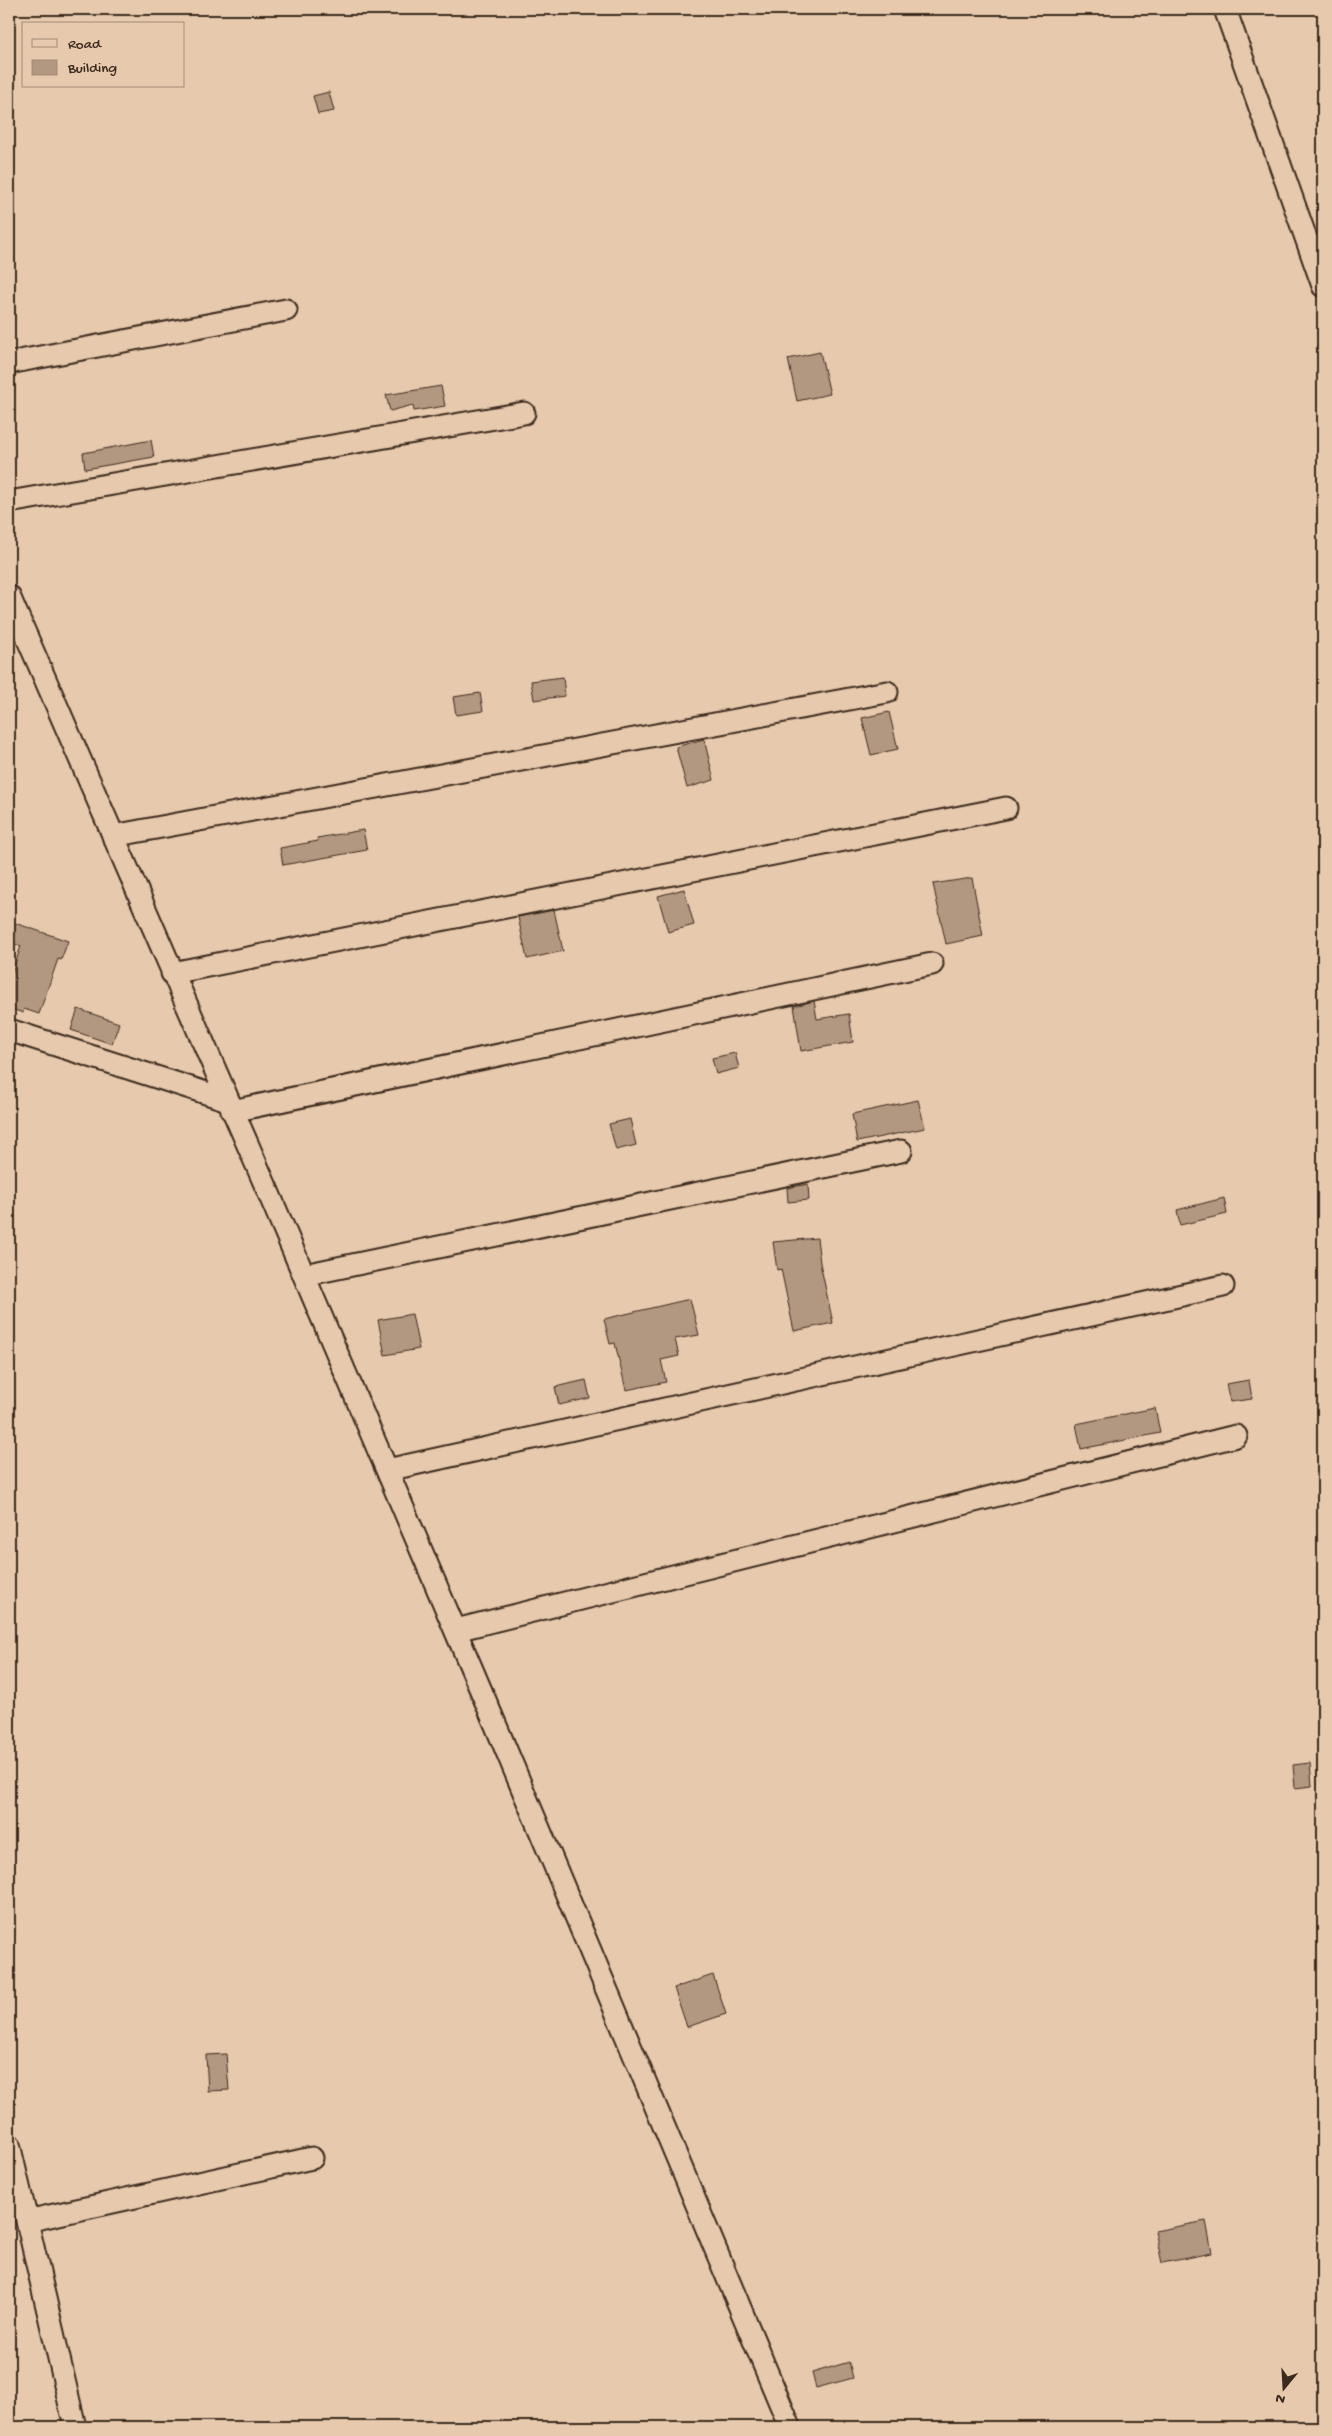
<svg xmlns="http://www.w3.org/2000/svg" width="1332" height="2436" font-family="'Gochi Hand',sans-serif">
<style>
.building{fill:#b39881;stroke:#3b2a1e}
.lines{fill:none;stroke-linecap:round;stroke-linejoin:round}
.minor-casing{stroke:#3b2a1e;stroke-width:25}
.minor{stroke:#e7caae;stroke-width:21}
</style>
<rect width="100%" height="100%" fill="#e7caae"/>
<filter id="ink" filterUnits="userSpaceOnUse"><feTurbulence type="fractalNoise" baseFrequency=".02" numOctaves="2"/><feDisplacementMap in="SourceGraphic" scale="10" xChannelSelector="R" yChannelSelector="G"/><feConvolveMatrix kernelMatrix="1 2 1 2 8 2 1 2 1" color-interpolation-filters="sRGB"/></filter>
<g filter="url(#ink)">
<path class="building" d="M329,92L334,111L318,114L313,96Z
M820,352L830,394L797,401L788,359Z
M441,386L445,406L414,411L413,405L390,411L386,395Z
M151,440L154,457L85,469L83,453Z
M563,677L565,696L534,700L531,681Z
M480,693L483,711L456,715L453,697Z
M889,712L898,749L871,755L862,718Z
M704,739L714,780L687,788L676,747Z
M363,830L367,850L283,865L280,848L318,841L317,838Z
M972,878L983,936L946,944L933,884Z
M684,889L694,925L668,932L658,896Z
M554,910L563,951L527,959L518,917Z
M9,921L68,941L61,960L58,959L39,1014L24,1009L23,1013L9,1008V982L21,946L9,942Z
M814,1001L817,1019L849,1014L853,1042L801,1051L794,1006Z
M78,1009L119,1023L112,1044L71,1030Z
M735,1053L739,1068L716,1074L712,1058Z
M918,1100L925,1128L857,1142L852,1114Z
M630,1119L636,1145L616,1150L609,1124Z
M808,1184L809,1200L788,1202L787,1188Z
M1224,1198L1227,1214L1180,1225L1177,1210Z
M817,1238L820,1263L833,1323L794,1331L781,1269L777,1270L773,1242Z
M690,1299L699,1335L675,1339L679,1356L661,1360L666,1382L626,1390L615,1343L610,1344L604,1319Z
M412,1314L419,1349L385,1355L378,1320Z
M586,1380L590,1398L559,1405L555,1387Z
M1249,1380L1252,1399L1230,1402L1226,1384Z
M1155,1408L1160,1433L1081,1449L1076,1424Z
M1310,1763L1312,1786L1295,1788L1293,1765Z
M713,1975L726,2014L687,2027L674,1988Z
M226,2054L229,2090L208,2091L206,2055Z
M1206,2221L1212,2253L1162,2263L1155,2231Z
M849,2362L853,2378L816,2388L812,2373Z"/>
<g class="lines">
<g class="minor-casing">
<path id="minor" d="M1225,9L1323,286
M9,363L286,310
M9,502L524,413
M9,596L267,1189L494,1721L790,2427
M113,836L887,692
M172,973L1006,808
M9,1030L228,1100
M232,1111L932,964
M304,1275L901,1151
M387,1470L1223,1286
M456,1630L1236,1436
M9,2144L75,2427
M27,2221L312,2158"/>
</g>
<use href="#minor" class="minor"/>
</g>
</g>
<rect width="1332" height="2436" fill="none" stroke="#e7caae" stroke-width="30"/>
<rect x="15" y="15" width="1302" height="2406" fill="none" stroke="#3b2a1e" stroke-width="2" filter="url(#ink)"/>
<rect x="22" y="22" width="162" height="65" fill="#e7caae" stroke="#a28a74"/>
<rect x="32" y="39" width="25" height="8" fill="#e7caae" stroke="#a28a74"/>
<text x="68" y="48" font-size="15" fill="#3b2a1e">Road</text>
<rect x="32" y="60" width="25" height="15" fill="#b39881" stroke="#a28a74"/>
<text x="68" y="72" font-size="15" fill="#3b2a1e">Building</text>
<g transform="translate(1284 2388) rotate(198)" stroke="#e7caae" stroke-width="4" paint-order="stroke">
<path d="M0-4L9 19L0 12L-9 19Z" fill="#3b2a1e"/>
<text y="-8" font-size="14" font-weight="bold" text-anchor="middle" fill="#3b2a1e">N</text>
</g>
</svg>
